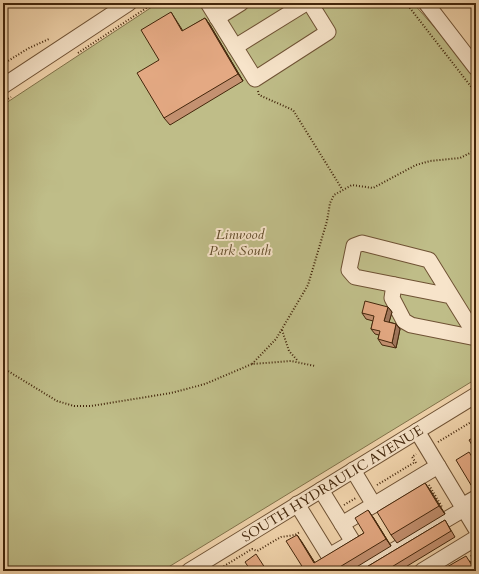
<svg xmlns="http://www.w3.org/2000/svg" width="479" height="574" font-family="Cardo,serif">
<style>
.green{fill:#bfbd88;stroke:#81724a}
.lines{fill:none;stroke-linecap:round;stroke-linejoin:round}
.minor-casing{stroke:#6f5234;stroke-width:17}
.path{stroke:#43260b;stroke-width:2;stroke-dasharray:1 2;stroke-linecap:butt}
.minor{stroke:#f7e4ca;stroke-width:15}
.wall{fill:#c49171;stroke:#43260b}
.shaded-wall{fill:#a0765c;stroke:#43260b}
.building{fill:#e4a983;stroke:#43260b}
.labels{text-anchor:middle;stroke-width:4;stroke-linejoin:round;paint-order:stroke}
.park-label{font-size:14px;font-style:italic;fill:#624c2a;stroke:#f7e4ca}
.street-label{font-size:14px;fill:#43260b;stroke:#f7e4ca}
</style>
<rect width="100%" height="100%" fill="#f3d6ae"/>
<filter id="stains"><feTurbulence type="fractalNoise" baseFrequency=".005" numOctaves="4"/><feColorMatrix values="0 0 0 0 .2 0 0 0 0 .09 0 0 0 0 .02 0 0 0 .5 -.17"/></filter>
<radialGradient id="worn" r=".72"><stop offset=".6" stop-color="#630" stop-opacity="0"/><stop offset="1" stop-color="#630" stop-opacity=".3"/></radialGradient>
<path class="green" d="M158,3H413L476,74V379L162,571H3V105Z"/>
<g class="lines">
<g class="minor-casing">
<g id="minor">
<path d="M208,3L255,79L328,32L310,3"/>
<path d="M426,3L476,68"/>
<path d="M217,18L241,3"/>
<path d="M235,47L306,3"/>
<path d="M3,86L129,3"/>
<path d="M394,285L392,298L404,321L411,325L476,338"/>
<path d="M451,296L355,277L349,270L354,246L362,243L429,260L476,336"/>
<path d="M417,431L476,529"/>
<path d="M353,470L374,505"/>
<path d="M297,504L329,556L353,542L321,490"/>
<path d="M462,506L476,498"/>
<path d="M342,524L438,466"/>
<path id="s1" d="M189,571L476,395"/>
<path d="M359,571L464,509"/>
<path d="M422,571L476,538"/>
</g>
</g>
<path class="path" d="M406,3L476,93
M78,53L154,3
M3,64L29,48L49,39
M258,91L259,95L293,110L342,189
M3,102L11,97
M282,330L289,351L298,361
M252,364L276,339L308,285L327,221L330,203L334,195L352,185L373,188L416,165L430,161L460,158L476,150
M3,368L57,401L74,406H91L171,393L205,384L252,364L291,361L315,366
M438,442L476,419
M416,463L412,457L416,454
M377,485L415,462
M429,485L442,507
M344,505L356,498
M471,555L476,563
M216,571L252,549L257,551L281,537L295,535L300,532"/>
<use href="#minor" class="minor"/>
</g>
<path class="wall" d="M171,12L183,31L205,18L210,25L243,81L170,125L164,118L159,60Z
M388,307L392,312L389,322L396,324L400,329L396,348L382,345L378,339L379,335L375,334L371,329L373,321L366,319L362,313Z
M472,456L476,463V487L474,489L471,485Z
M425,483L445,514L397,543L391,535Z
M373,517L391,546L350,571H305L297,535L315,563L364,533Z
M445,520L455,537L399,571H360Z
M470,561L476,571H440Z"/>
<path class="shaded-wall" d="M205,18L210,25L243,81L238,74Z
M388,307L392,312L388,326L384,321Z
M396,324L400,329L396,348L392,343Z
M425,483L431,491L445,514L439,506Z
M368,510L373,517L391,546L386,539Z
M297,535L302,542L320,571L314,563Z"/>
<path class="building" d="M171,12L182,31L205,18L238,74L164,118L137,73L159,60L141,30Z
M365,301L388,307L384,321L396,324L392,343L378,339L380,331L371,329L374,316L362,313Z
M476,436V452L469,440Z
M469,452L476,463V482L471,485L456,460Z
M425,483L439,506L391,535L377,512Z
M368,510L386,539L333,571H305L286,541L297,535L314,563L364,533L355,518Z
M445,520L451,531L385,571H360Z
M256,554L267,571H251L245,562Z
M466,556L473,567L466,571H440Z"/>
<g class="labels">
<g class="park-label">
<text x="240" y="239">Linwood<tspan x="240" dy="16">Park South</tspan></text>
</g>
<g class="street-label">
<text dy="5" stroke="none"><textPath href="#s1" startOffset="168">SOUTH HYDRAULIC AVENUE</textPath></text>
</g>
</g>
<rect width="479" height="574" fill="none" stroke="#f3d6ae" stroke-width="16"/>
<rect x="4" y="4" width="471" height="566" fill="none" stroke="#43260b" stroke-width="2"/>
<rect x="8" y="8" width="463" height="558" fill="none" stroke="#43260b"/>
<rect width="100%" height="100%" filter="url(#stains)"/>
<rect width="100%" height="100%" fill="url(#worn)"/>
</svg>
